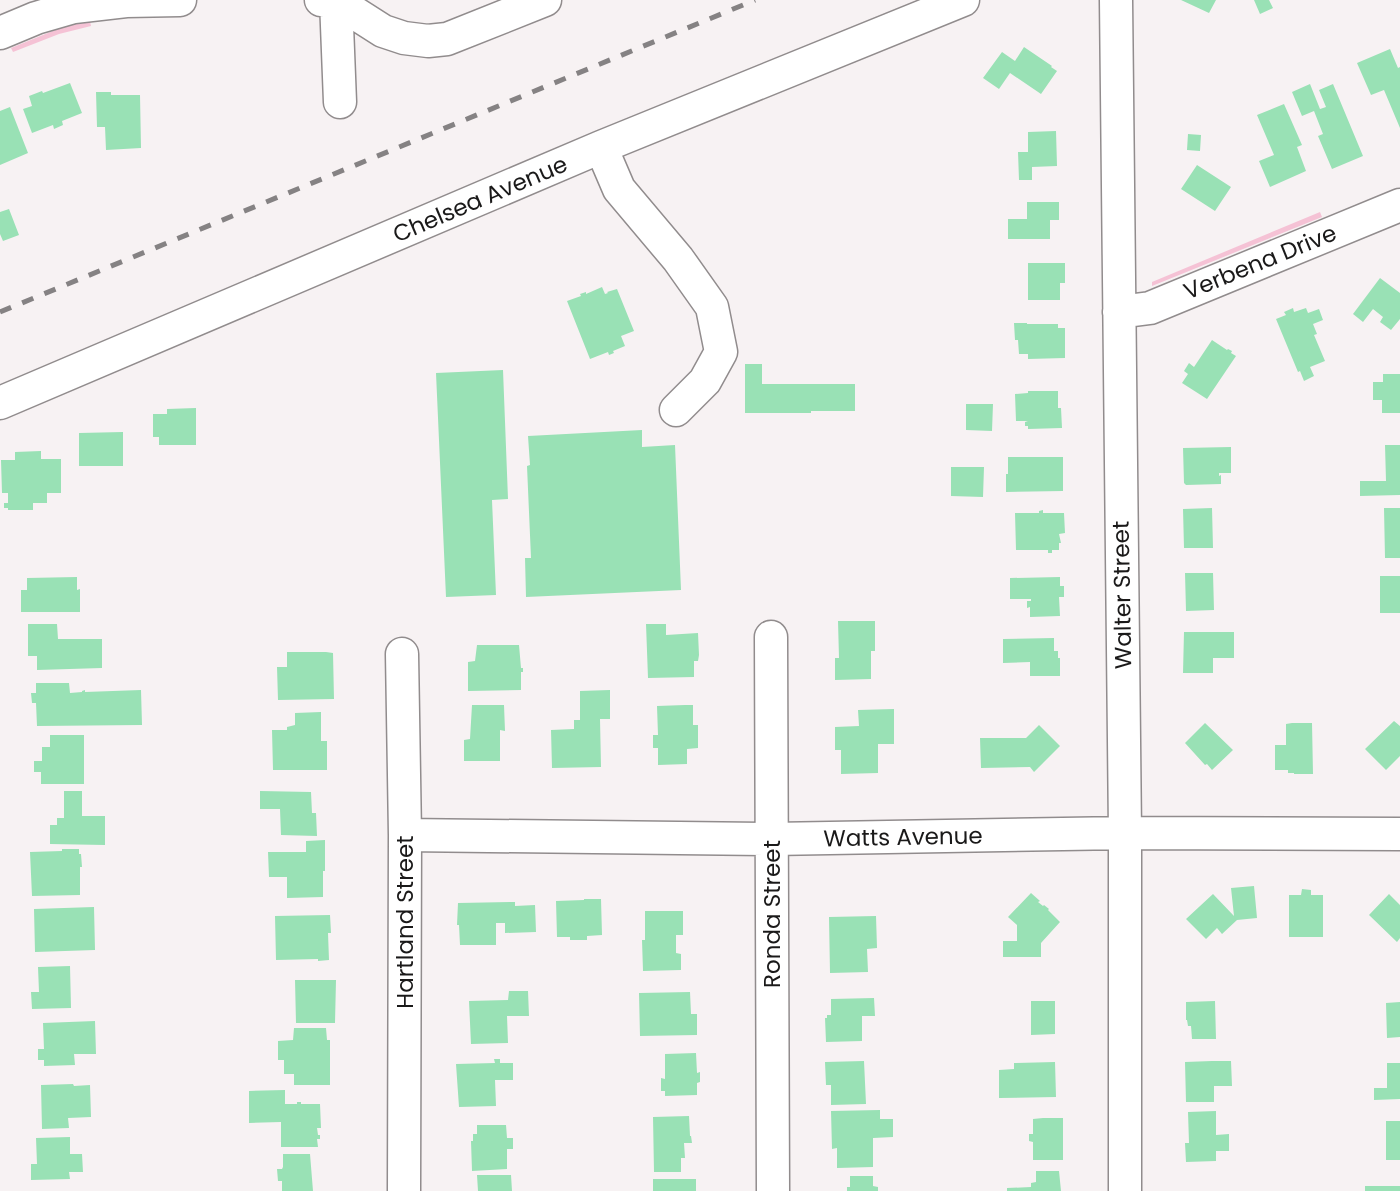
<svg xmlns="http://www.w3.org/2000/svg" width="1400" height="1191" font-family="Poppins,sans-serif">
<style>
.green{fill:#f5c2d5}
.building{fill:#99e1b5}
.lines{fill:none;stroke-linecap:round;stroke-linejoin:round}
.minor-casing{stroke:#918c8d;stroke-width:35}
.minor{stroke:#fff;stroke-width:32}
.rail{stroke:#858283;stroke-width:5;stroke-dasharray:12 12;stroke-linecap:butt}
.labels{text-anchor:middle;stroke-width:7;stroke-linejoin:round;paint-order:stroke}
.street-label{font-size:23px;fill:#1a1919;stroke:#fff}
</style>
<rect width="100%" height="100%" fill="#f7f2f3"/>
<path class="green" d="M90,21L91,26L59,34L13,52L11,48L65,26Z
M1320,212L1322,217L1152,286V282Z"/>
<path class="building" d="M1181,0H1216L1209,13Z
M1254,0H1269L1273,8L1260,14Z
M1024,47L1052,66L1051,67L1057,71L1041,94L1010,73L999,89L983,78L1002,52L1015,61Z
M1390,49L1398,68L1400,67V128L1384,90L1371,95L1357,63Z
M70,83L82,113L62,121L63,125L54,129L53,125L32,133L23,109L32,106L29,96L42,91L43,93Z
M1310,84L1320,109L1326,107L1319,90L1333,84L1363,156L1332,169L1318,136L1323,134L1314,111L1302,116L1292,92Z
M96,92H111V95H140L141,148L106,150L105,127H97Z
M1284,104L1302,145L1297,147L1306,171L1270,187L1259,161L1274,155L1257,115Z
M10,107L28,153L0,165V111Z
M1056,131L1057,166L1032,167V180H1019L1018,152H1028V132Z
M1188,134L1201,135L1200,151L1187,150Z
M1197,165L1231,187L1215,211L1181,189Z
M1027,202H1059V220H1050V239H1008V219H1027Z
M9,209L19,235L3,241L0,234V212Z
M1028,263H1065V283H1060V300H1028Z
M1380,278L1400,293V319L1391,330L1380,322L1383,317L1373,309L1363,322L1353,314Z
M602,287L605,294L608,293L607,292L617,289L634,331L621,336L625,346L613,351L614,353L609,355L608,352L590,359L567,301L581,296L580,294L586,292V294Z
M1293,308L1294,312L1306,308L1308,313L1319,309L1323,320L1313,324L1317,334L1314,335L1325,361L1310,367L1314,376L1304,381L1300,371L1298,372L1276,319L1286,315L1284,312Z
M1014,323H1027V324H1058V328H1065V358L1028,359V354H1019L1018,340H1015Z
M1212,340L1227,350L1228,349L1232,351L1231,353L1236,356L1207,399L1182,383L1188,374L1184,371L1189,363L1194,367Z
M745,364H762V384H855V411H811V413H745Z
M503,370L508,499L492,500L496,595L446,597L436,373Z
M1383,374H1400V413H1382V400H1373V382H1383Z
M1028,391H1058V408H1061L1062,428L1028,429V426H1025V422L1028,421H1016L1015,394L1028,393Z
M966,404H993L992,431L966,430Z
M196,408V445H159V437H153V414H167V409Z
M642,430V447L675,445L681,590L526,597L525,558H531L527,466L530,465L528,436Z
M123,432V466H79V433Z
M1385,445H1400V495L1360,496V481H1386Z
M1231,447V473H1219V476L1221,475V484L1186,485L1184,483L1183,448Z
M41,451V459H61V493H47V503H33V510H8V508H4V503H8V493H2L1,460H15V452Z
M1008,457H1063V491L1006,492V474H1008Z
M951,467H984L983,497L951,496Z
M1212,508L1213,548H1184L1183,509Z
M1384,508H1400V558H1385Z
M1043,510V513H1064L1065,533L1059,534L1061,543H1059V550H1052V553H1048V550H1016L1015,513H1039V511Z
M1185,573H1213L1214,610L1186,611Z
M1380,576H1400V613H1380Z
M77,577V590L80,589V612H21V590H27V578Z
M1060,577V586H1064V597H1059L1060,616L1030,617V607L1027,608V601H1031V599H1010V578Z
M838,621H875V651H871V679L835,680V658H839Z
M28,624H57L58,639H102V668L37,670V656H28Z
M646,624H666V635L698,633L699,655L698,661H694V677L648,678Z
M1184,632H1234V658H1213V673H1183Z
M1054,638V651H1058V658H1060V676H1030V662L1003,663V639Z
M477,645H519L521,668H523V672H521V690L468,691V662L475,661Z
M287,652H326L333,653L334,699L278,700L277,667H287Z
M36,683H69L70,693L82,692V691L85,690V692L141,690L142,725L37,726L36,703H32L31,693H36Z
M610,690V719H600L601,767L552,768L551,730L574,729V720H580V691Z
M472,705H504L505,731L500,730V761H464V740L470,739Z
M685,705H693V725H698V748L687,749V764L658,765V748H653V735H658L657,706Z
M894,709V744H878V773L841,774V750H835V727L859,726L858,710Z
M321,712V741H327V770H273L272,730H287V727L295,725V713Z
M1394,721L1400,726V756L1386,770L1365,749Z
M1205,723L1233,750L1212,770L1207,764L1205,765L1185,743Z
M1292,723H1312L1313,774H1294V773H1288V770H1275V745H1286V724Z
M1039,725L1060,746L1034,772L1030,767L981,768L980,738H1026Z
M50,735H84V784H41V772H34V761H42V747H50Z
M64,791H82V816H105V845L50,844V825H57V818H64Z
M260,791L311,792L312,813H316L317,836L281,835L280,809H260Z
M325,840V871H323V897L287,898V877H269L268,852H306V841Z
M62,849H79V854H81L82,867H80V895L32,896L30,852L62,851Z
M1254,886L1257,918L1237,920L1222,934L1217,928L1206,939L1186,919L1213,894L1234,916L1231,888Z
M1302,889L1311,890V895H1323V937H1289V895H1301Z
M1031,893L1040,901L1038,902L1043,906L1044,905L1049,909L1048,910L1060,922L1041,943V957H1003V941H1017V925L1008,917Z
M1389,894L1400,905V938L1397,942L1369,915Z
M584,899H601L602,935L587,936V940H570V937H557L556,901L584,900Z
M515,902V906L535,905L536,932L505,933V923H496V945H460L459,925H457L458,903Z
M94,907L95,950L35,952L34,909Z
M645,911H683V935H676V953L681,954V970L643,971L642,940H645Z
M330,915L331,933H328L329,960L318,961V959L276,960L275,916Z
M876,916L877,948L867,949L868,972L830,973L829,917Z
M70,966L71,1008L32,1009L31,992H39L38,967Z
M295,980H336L335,1023H296Z
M509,991H528L529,1016H507L508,1043L471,1044L469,1001L508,1000Z
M690,992L691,1014H697V1035L640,1036L639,993Z
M874,998L875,1016H862V1041L826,1042L825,1018H827V1015H831V999Z
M1031,1001H1055V1034L1031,1035Z
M1215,1001L1216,1039H1192L1191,1026H1188L1187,1020H1186V1002Z
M1400,1002V1037L1387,1038L1386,1003Z
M95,1021L96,1054H74L75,1065L44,1066V1060H38V1049H44L43,1023Z
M294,1028H326L327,1040H330V1085H294V1074H284V1060H278V1041L293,1040Z
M696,1053L697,1073L700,1072V1082L697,1083V1095L665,1096V1091H661V1078L665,1079V1054Z
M494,1059H500V1063H513V1080H495L496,1106L459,1107L456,1064L495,1063Z
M864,1061L866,1104L831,1105V1085H826L825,1062Z
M1212,1061H1231L1232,1086H1214V1102H1186L1185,1062Z
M1055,1062L1056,1097L999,1098V1070L1014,1069V1063Z
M1387,1063H1400V1099L1374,1100V1088H1387Z
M73,1084L74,1086L90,1085L91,1117L68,1118L69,1128L42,1129L41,1085Z
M285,1090V1104H297V1102H301V1104H320L321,1128H317L318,1135H320V1139H317L318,1147H281V1122L249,1123V1091Z
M880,1110V1119H893V1137L873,1138V1167L837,1168V1148L832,1149L831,1111Z
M1216,1111V1135L1229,1134V1151H1216V1161L1186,1162L1185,1143H1189L1188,1112Z
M689,1116L690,1136H691L692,1143H684L685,1158H681V1172H654L653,1117Z
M1043,1118H1063V1160H1033V1142L1029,1141V1134H1033V1119Z
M1386,1121H1400V1160H1386Z
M477,1125H506L507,1138H513V1149H507V1169L472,1171L471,1141H473V1134H477Z
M70,1137V1154H82L83,1172H69L70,1179L31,1180V1164H37L36,1138Z
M283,1154H310L313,1191H282V1181H278L277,1169H282L283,1167Z
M1036,1171H1059L1061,1191H1007V1188L1031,1187V1183L1036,1182Z
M477,1175H511L512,1191H478Z
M850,1176H873V1186L878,1187V1191H847V1187H850Z
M653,1179H696V1191H653Z
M1365,1186H1400V1191H1365Z"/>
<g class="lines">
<g class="minor-casing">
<path id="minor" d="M321,0L336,1L383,31L404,38L428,41L447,39L545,0
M336,0L340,102
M1116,0L1125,833V1191
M0,33L36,18L74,7L126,1L180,0
M601,147L619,189L678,259L712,307L721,352L705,381L676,410
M1119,312L1150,308L1400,205
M0,403L601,147L963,0
M771,637L773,1191
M402,654L405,835L404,1191
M405,835L772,839L1125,833L1400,834"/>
</g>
<use href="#minor" class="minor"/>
<path class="rail" d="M0,312L755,0"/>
</g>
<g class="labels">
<g class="street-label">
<text transform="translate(480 199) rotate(-23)" y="8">Chelsea Avenue</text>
<text transform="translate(1260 262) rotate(-22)" y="8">Verbena Drive</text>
<text transform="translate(1122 595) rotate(-91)" y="8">Walter Street</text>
<text transform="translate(903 837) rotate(-1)" y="8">Watts Avenue</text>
<text transform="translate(772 914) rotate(-90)" y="8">Ronda Street</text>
<text transform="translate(405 922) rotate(-90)" y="8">Hartland Street</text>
</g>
</g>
</svg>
